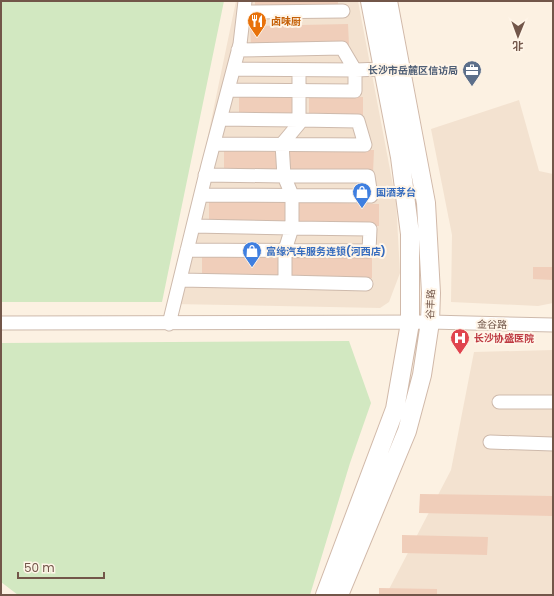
<svg xmlns="http://www.w3.org/2000/svg" width="554" height="596" font-family="Poppins,'Noto Sans SC',sans-serif">
<style>
.residential{fill:#f3e2d0}
.green{fill:#d2e8c1}
.building{fill:#f0ceba}
.lines{fill:none;stroke-linecap:round;stroke-linejoin:round}
.street-casing{stroke:#cebaac;stroke-width:15}
.secondary-casing{stroke:#d1b9a9;stroke-width:20}
.street{stroke:#fff;stroke-width:13}
.secondary{stroke:#fff;stroke-width:18}
.labels{text-anchor:middle;stroke-width:4;stroke-linejoin:round;paint-order:stroke}
.food-label{font-size:10px;font-weight:bold;fill:#c56008;stroke:#fff5e8;text-anchor:start}
.service-label{font-size:10px;font-weight:bold;fill:#4e5e75;stroke:#fff5e8;text-anchor:end}
.shop-label{font-size:10px;font-weight:bold;fill:#366cbe;stroke:#fff5e8;text-anchor:start}
.street-label{font-size:10px;fill:#725649;stroke:#fff5e8}
.health-label{font-size:10px;font-weight:bold;fill:#be3a42;stroke:#fff5e8;text-anchor:start}
</style>
<rect width="100%" height="100%" fill="#fcf1e2"/>
<path class="residential" d="M236,1H358L396,201L400,273L389,302L380,308L173,304Z
M519,100L539,171L553,174V303L538,306L451,302L452,235L431,129Z
M553,350V595H386L451,470L474,352Z"/>
<path class="green" d="M1,1H224L162,302H1Z
M349,341L371,403L350,463L310,595H18L1,582V343Z"/>
<path class="building" d="M255,1H338V5L255,7Z
M348,24L349,45L251,46L250,26Z
M239,95H296V118L239,117Z
M309,96L363,97V119L309,118Z
M290,150H374L373,173L290,172Z
M224,151L279,152L278,173H224Z
M209,201L289,202V224L209,223Z
M299,202L379,204V226L298,224Z
M202,253L280,255V277L202,275Z
M291,256H372V278H291Z
M533,267H553V280L533,279Z
M420,494L553,496V516L419,513Z
M402,535L488,537L487,555L402,553Z
M379,588L437,589V595H379Z"/>
<g class="lines">
<g class="street-casing">
<path id="street" d="M244,12L343,11
M234,69L355,70L342,48L238,50
M229,90L355,91V70L383,69
M221,119L299,120V70
M214,144L365,145L358,121L299,120
M205,175L284,176L282,144L302,120
M193,226L292,228V195L284,176H368L371,196L201,195
M180,280L285,282V250L292,228L370,229L369,251L187,250
M285,282L366,284
M1,323L430,322L553,325
M169,324L208,165L240,44L245,1
M499,402H553
M490,442L553,444"/>
</g>
<g class="secondary-casing">
<path id="secondary" d="M325,595L395,409L410,323V234L400,157L370,1
M339,595L407,431L422,375L430,322L431,293L426,203L388,1"/>
</g>
<use href="#street" class="street"/>
<use href="#secondary" class="secondary"/>
</g>
<defs>
<g id="restaurant-pin" transform="scale(1)"><path d="M0 17L-7.5 6A9.5 9.5 0 1 1 7.5 6Z" fill="#e8710a" stroke="#fff5e8"/><path d="M-5-6h1v4h1v-4h1v4h1v-4h1v5L-1.5 .5V6h-2V.5L-5-1ZM5-6V6H3V1.5H1.5Q1.5-4 5-6Z" fill="#fff"/></g>
<g id="office-pin" transform="scale(1)"><path d="M0 17L-7.5 6A9.5 9.5 0 1 1 7.5 6Z" fill="#5c6f8a" stroke="#fff5e8"/><path d="M-6-3h4V-5.5h4V-3h4V5H-6ZM-1-4.5V-3h2v-1.5ZM-6 0V1H6V0Z" fill="#fff"/></g>
<g id="shop-pin" transform="scale(1)"><path d="M0 17L-7.5 6A9.5 9.5 0 1 1 7.5 6Z" fill="#3f7fe0" stroke="#fff5e8"/><path d="M-5-2.5h2.3a2.7 3.5 0 0 1 5.4 0H5L5.5 6h-11ZM-1.5-2.5h3a1.5 2.3 0 0 0-3 0Z" fill="#fff"/></g>
<g id="hospital-pin" transform="scale(1)"><path d="M0 17L-7.5 6A9.5 9.5 0 1 1 7.5 6Z" fill="#e0444e" stroke="#fff5e8"/><path d="M-5-5h3v3.5h4V-5h3V5h-3V1.5h-4V5h-3Z" fill="#fff"/></g>
</defs>
<g fill-rule="evenodd">
<use href="#restaurant-pin" x="257" y="21"/>
<use href="#office-pin" x="472" y="70"/>
<use href="#shop-pin" x="362" y="192"/>
<use href="#shop-pin" x="252" y="251"/>
<use href="#hospital-pin" x="460" y="338"/>
</g>
<g class="labels">
<g class="food-label">
<text x="271" y="25">卤味厨</text>
</g>
<g class="service-label">
<text x="458" y="74">长沙市岳麓区信访局</text>
</g>
<g class="shop-label">
<text x="376" y="196">国酒茅台</text>
<text x="266" y="255">富缘汽车服务连锁(河西店)</text>
</g>
<g class="street-label">
<text transform="translate(430 304) rotate(-88)" y="4">谷丰路</text>
<text transform="translate(492 324) rotate(1)" y="4">金谷路</text>
</g>
<g class="health-label">
<text x="474" y="342">长沙协盛医院</text>
</g>
</g>
<rect width="554" height="596" fill="none" stroke="#725649" stroke-width="4"/>
<g transform="translate(518 36) rotate(181)" stroke="#fff5e8" stroke-width="3" paint-order="stroke">
<path d="M0-3L7 15L0 10L-7 15Z" fill="#725649"/>
<text y="-6" font-size="11" font-weight="bold" text-anchor="middle" fill="#725649">北</text>
</g>
<path d="M18 572v6h86v-6" fill="none" stroke="#725649" stroke-width="2"/>
<text x="24" y="572" font-size="12" fill="#725649" stroke="#fff5e8" stroke-width="3" paint-order="stroke">50 m</text>
</svg>
